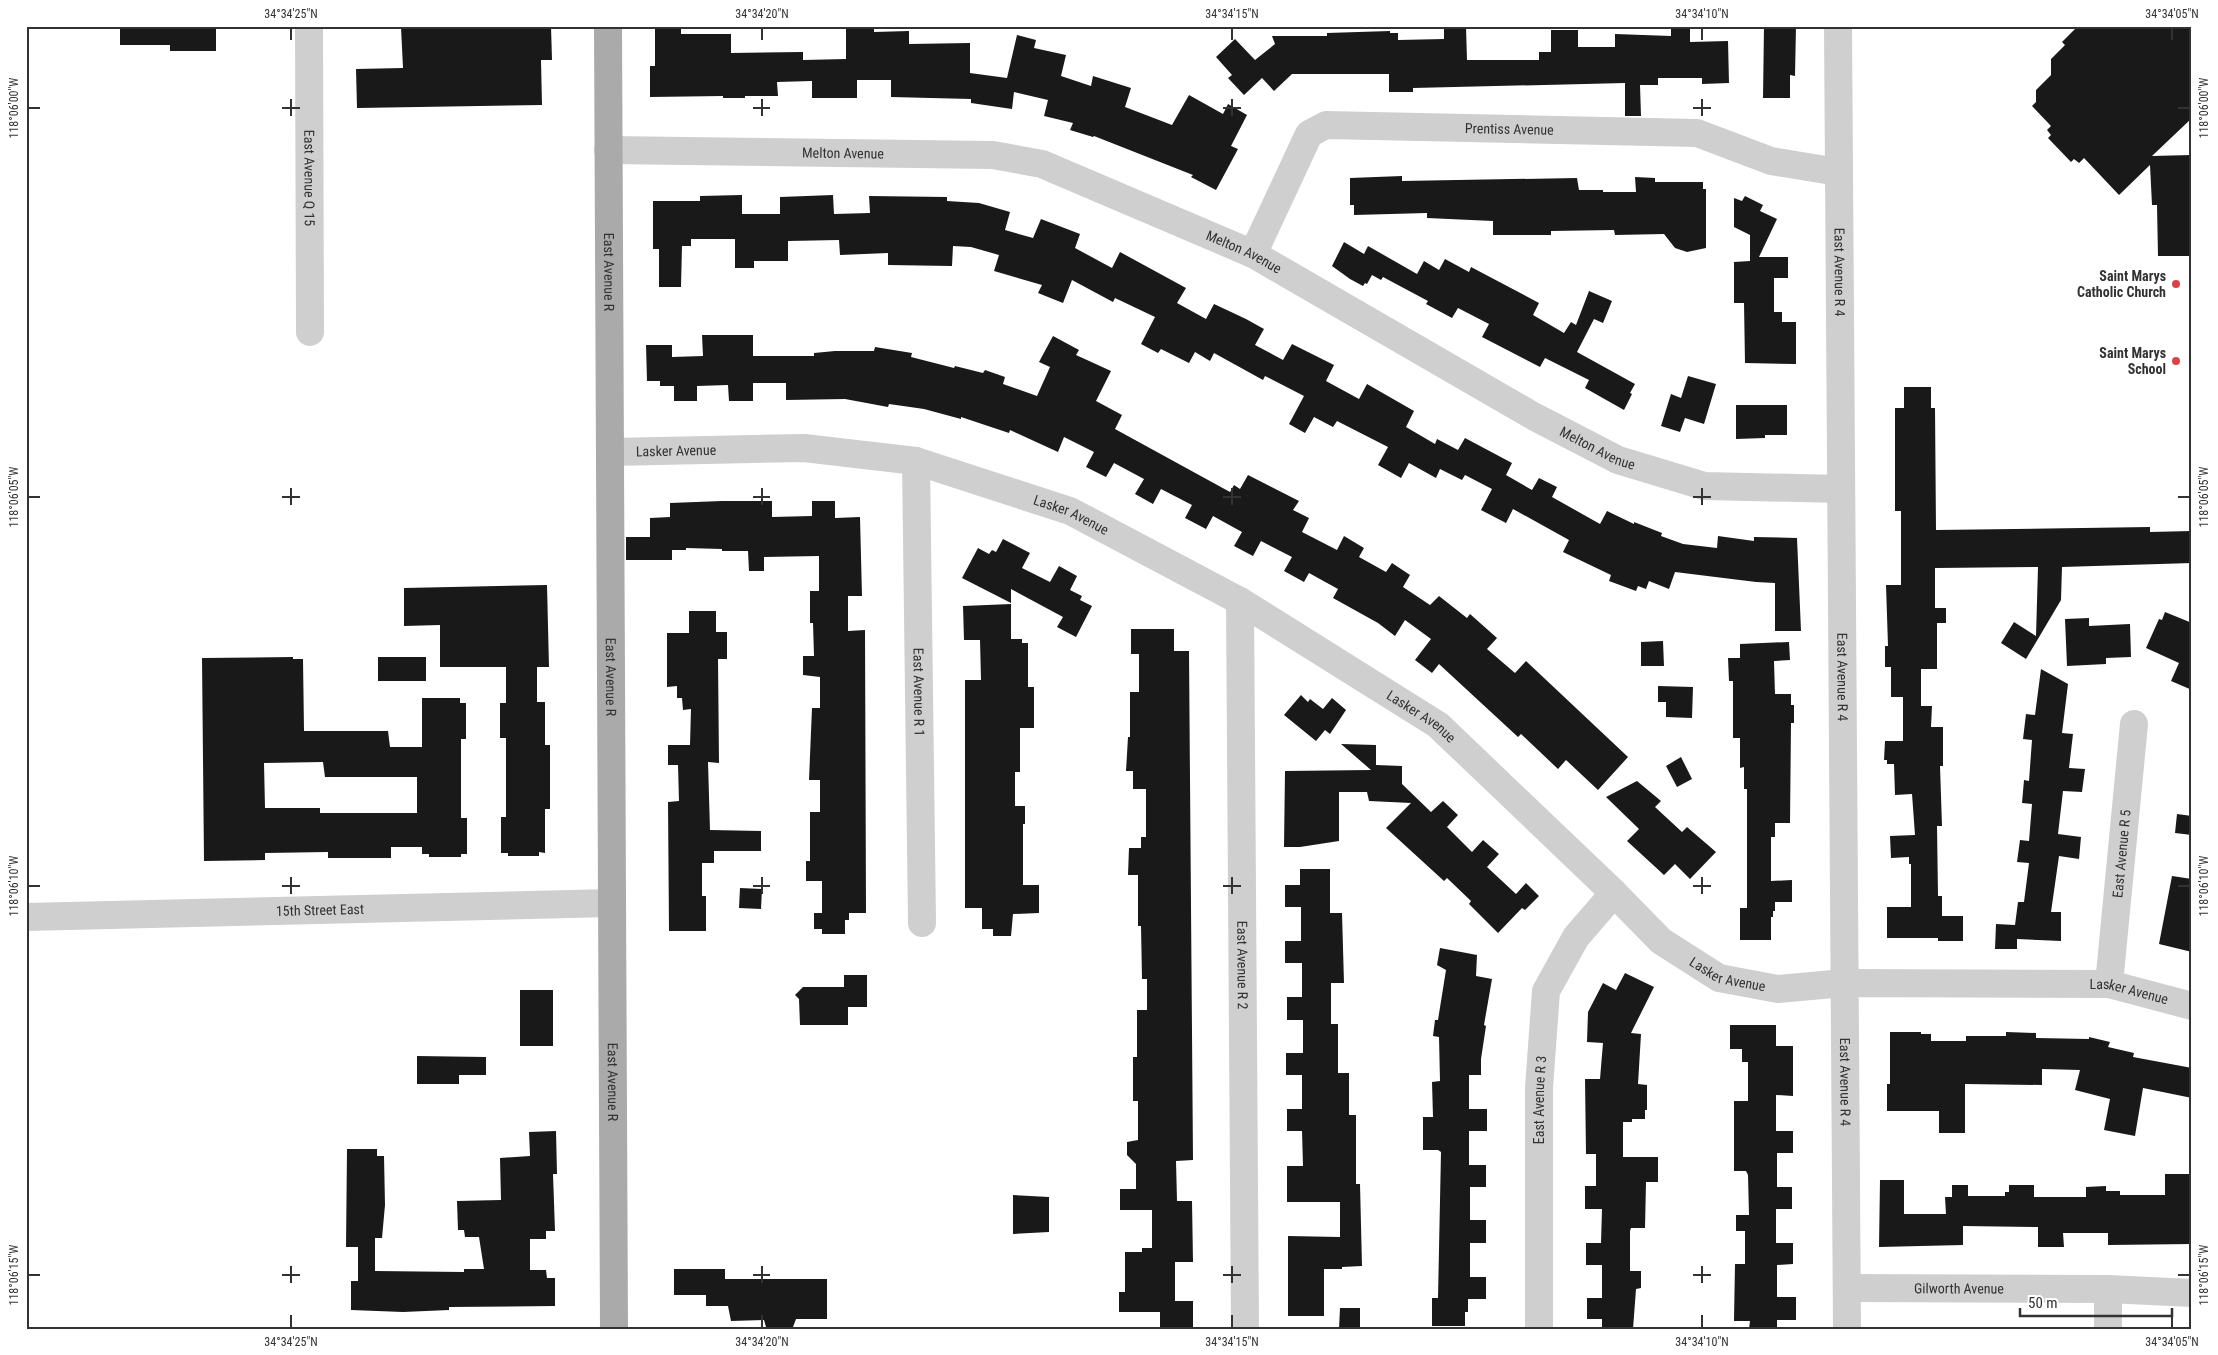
<svg xmlns="http://www.w3.org/2000/svg" width="2218" height="1355" font-family="'Roboto Condensed',sans-serif">
<style>
.building{fill:#191919;fill-rule:evenodd}
.lines{fill:none;stroke-linecap:round;stroke-linejoin:round}
.minor{stroke:#cfcfcf;stroke-width:28}
.major{stroke:#aaa;stroke-width:28}
.ticks{fill:none;stroke:#323232;stroke-width:2}
.poi-dot{fill:#db4247;stroke:#fff;stroke-width:2}
.labels{text-anchor:middle;stroke-width:5;stroke-linejoin:round;paint-order:stroke}
.street-label{font-size:14px;fill:#323232;stroke:#fff}
.poi-label{font-size:14px;font-weight:bold;fill:#323232;stroke:#fff;text-anchor:end}
.neatline{fill:none;stroke:#323232;stroke-width:2}
.ticks-label{font-size:12px;text-anchor:middle;fill:#323232}
</style>
<rect width="100%" height="100%" fill="#fff"/>
<path class="building" d="M120,26H216V51H170V45H120Z
M551,26L552,60H541L542,105L357,108L356,69L403,68L401,27Z
M655,26H681V34H731V53L803,52V60L846,59V26L874,27V32L909,31V44L970,43V73L1007,78L1017,35L1036,40L1034,48L1066,55L1061,76L1091,86L1093,76L1131,88L1125,107L1172,125L1189,95L1223,114L1228,104L1247,115L1231,146L1238,149L1216,190L1191,177L1193,175L1094,136L1093,137L1070,130L1073,123L1044,116L1048,100L1014,92L1012,109L971,103V99L891,97V80H857V98H812V81L777,82L778,96H745V98H723V96L650,97V66H655Z
M1671,26H1690V42L1728,41L1729,83L1702,84V78H1658V85H1640L1641,116H1625V83L1413,88V92H1389V74H1292L1274,91L1262,78L1244,95L1228,78L1232,75L1216,57L1235,39L1255,60L1275,44L1272,36H1327V33L1390,31V33H1398V40L1444,39V28L1466,27L1467,60H1539V52H1551V30H1578V47H1615V34L1671,36Z
M1764,26H1796L1795,76L1790,75V98H1763Z
M2078,26H2192V118L2152,156L2192,155V256H2158L2157,205H2152L2150,165L2119,195L2084,158L2079,163L2074,159L2071,162L2048,138L2051,135L2047,130L2051,126L2032,106L2036,102V90L2051,75V59L2065,45L2062,42Z
M1402,176V181L1577,178L1579,190H1603V192H1636L1635,177L1655,178V182H1703V189H1706V248L1687,252L1675,248L1664,234L1615,235L1614,230L1551,231V235H1493V221L1427,218V213L1354,215V205H1350V178Z
M742,195V214H780V197L833,195L834,214L870,213L869,196L947,197V201L979,203L1010,212L1005,230L1033,238L1041,219L1080,234L1075,248L1112,268L1120,252L1186,288L1177,303L1206,319L1214,304L1246,319L1264,329L1255,345L1283,360L1292,344L1334,365L1326,381L1359,399L1367,384L1414,411L1406,427L1435,444L1437,439L1458,450L1465,438L1512,463L1506,475L1532,490L1539,478L1557,487L1552,497L1600,524L1607,511L1634,524V522L1662,533L1661,536L1683,544L1717,548L1718,536L1754,541V537L1797,538L1801,631H1775V583L1756,582L1675,572L1669,589L1649,581L1646,589L1638,586L1636,591L1609,581L1611,575L1563,552L1569,540L1513,509L1506,523L1481,510L1492,489L1465,475L1462,480L1440,469L1436,478L1409,463L1401,478L1378,465L1388,447L1337,421L1333,427L1314,417L1305,433L1289,424L1304,396L1265,376L1263,380L1214,353L1210,361L1195,352L1189,363L1161,349L1158,353L1141,344L1155,317L1115,298L1113,302L1072,280L1063,303L1038,293L1042,285L994,271L999,255L971,247L953,246L952,266L888,265V253L840,255L839,240L788,241V261H754V268H735V239H691V246H682L681,287H659V249H653V201H700V196Z
M1745,196L1763,205L1760,211L1777,219L1759,257H1788V278H1774V312H1782V322H1796V364L1745,363L1744,303H1734V262L1750,261V235L1734,227V198L1742,201Z
M1344,242L1364,254L1368,246L1417,274L1424,261L1439,270L1445,259L1469,272L1471,267L1539,303L1533,315L1564,333L1571,322L1576,325L1589,291L1612,301L1603,323L1594,319L1577,352L1635,384L1630,393L1632,394L1624,410L1585,388L1589,380L1545,358L1540,367L1482,337L1489,324L1458,308L1452,318L1426,304L1428,301L1383,277L1381,280L1372,275L1367,284L1365,283L1363,286L1350,279L1332,266Z
M702,335H753V356H814V353L835,351H874L875,347L912,353L911,357L954,368L955,366L983,373L985,370L1005,377L1003,384L1037,396L1050,367L1039,362L1053,336L1079,350L1076,355L1111,371L1096,401L1122,415L1115,429L1230,492L1234,485L1240,489L1248,475L1299,501L1293,510L1309,518L1302,532L1337,550L1344,536L1364,548L1359,557L1386,572L1392,563L1410,575L1403,587L1430,605L1439,596L1467,618L1470,614L1497,638L1487,649L1515,673L1526,661L1628,757L1598,790L1566,760L1558,769L1521,734L1518,737L1439,664L1432,673L1415,660L1431,639L1405,620L1395,636L1378,623L1333,598L1338,589L1309,573L1304,582L1284,571L1292,557L1261,541L1253,556L1234,546L1242,532L1213,516L1206,529L1185,518L1192,505L1161,489L1153,504L1135,494L1144,479L1114,463L1106,477L1086,467L1094,452L1064,437L1058,452L1010,430L1009,433L961,417V419L924,409L889,404L888,407L845,399L786,400V383H753V401H729L728,385L697,386V401H674V386H660V381H647L646,345H672V357L703,356Z
M1688,376L1716,384L1704,424L1685,418L1680,432L1661,426L1671,394L1681,398Z
M1904,387H1931V408H1935L1936,530L2150,527V532L2192,531V563L2062,567L2061,600L2026,659L2001,643L2014,622L2036,636L2038,567L1935,568V608H1946V623H1937V669H1921V706H1932L1931,727H1943V766H1940L1942,826H1937L1938,896H1942V916H1963V941H1938V938H1887V907H1911V864H1909V857L1891,858L1890,836L1915,835L1912,794L1895,795L1894,764H1887V760H1884L1885,741H1903V697H1891V667H1885V646H1888L1886,585H1901V511H1895V408H1904Z
M1736,405H1787V435H1765V438L1736,439Z
M722,501H772V517L812,516V501H835V518L860,517L862,596H848V631L865,630L866,913H849V920H845V934H822V929H814V913H822V881H806V861H810V812H820V780H809L812,708H820V677L803,675V656H814L813,623H810V591H819V556L764,557V571H749L748,551H722V549L686,548V550H672V560H626V537H650V518L670,517V503Z
M1003,539L1030,553L1022,568L1050,582L1059,566L1077,576L1070,590L1082,596L1080,600L1092,606L1076,637L1057,627L1063,617L1011,589V603L962,578L978,548L989,554L992,550L996,552Z
M547,585L549,667H537V702H545V745H550V809H545V853L539,852V856H508V853H501V817H506V738H500V703H506V667H440V625L404,626V588Z
M1011,604V639H1022V643H1028V687H1034V728H1020V772H1015V806H1025V824H1023V885H1039V913L1013,914L1011,936H993V929H982V908H965V680H981L980,640H964L963,606Z
M689,611H716V632H727V659H718L719,763L708,762L710,830L761,831V851H714V863H702V896H706V931H669L668,802L679,801L678,765H668V745H690L691,709L683,710L682,698H677V686L667,687V633H689Z
M2165,612L2192,623V690L2171,681L2179,663L2146,648L2159,619L2162,620Z
M2089,618V626L2130,624L2131,657L2106,658V664L2067,666L2065,619Z
M1131,629H1174V651H1189L1193,1160L1176,1161L1177,1201H1192L1193,1262H1175V1301H1193V1329H1160V1312H1119V1292H1125V1252H1142V1248H1152V1210H1120V1189H1136V1164L1127,1155V1142L1138,1140V1101H1133V1057H1137V1010H1147V979H1142L1141,926H1138V875H1128L1129,848H1141V837H1146V789H1133V771H1126L1128,737H1130V692H1139V654H1131Z
M1663,641L1664,666H1641V642Z
M1789,642L1790,660L1774,661L1775,694H1791V705H1794V723H1791L1790,823H1775V837H1771V881L1792,880V902H1775V911H1773V917H1771V940H1740V908H1747V789H1744V767L1740,768V738H1733V681H1729L1728,658H1740V644Z
M293,657V659H303L304,731H388L390,747H422V698H460V703H466V739H461V818H467V854H461V857H429V854H422V847H391V858H328V852L265,853V860L204,861L202,658ZM323,762L325,777H417V813H320V808H265L264,763Z
M378,657H426V681H378Z
M2041,669L2068,684L2062,733L2073,734L2069,768L2085,769L2082,792L2063,791L2058,834L2081,837L2079,859L2059,856L2051,912H2061V941L2017,939V949H1995L1996,924L2015,925L2018,902H2024L2029,863L2017,862L2020,840L2029,841L2032,804L2022,803L2024,780L2029,781L2032,740L2023,739L2026,714L2035,715Z
M1658,686L1693,687L1692,718L1666,717V702H1658Z
M1301,695L1308,702L1310,699L1323,709L1332,698L1346,710L1330,734L1325,730L1316,741L1284,715Z
M1341,744L1376,745V765L1402,766V784L1431,812L1443,801L1458,815L1447,827L1472,852L1483,840L1499,854L1487,867L1516,894L1526,883L1539,896L1525,910L1522,908L1498,933L1469,904L1471,901L1447,878L1444,881L1386,828L1411,803L1369,801L1367,792H1339V841L1300,847H1284L1285,771L1371,770Z
M1681,757L1692,779L1677,787L1666,766Z
M1637,781L1661,801L1655,807L1682,832L1687,827L1716,852L1690,879L1675,864L1664,875L1627,841L1639,829L1606,797Z
M2177,814L2192,816V835L2175,833Z
M1300,869H1330V913H1342L1344,983H1331V1024H1338V1073H1349V1115H1356V1184H1360L1362,1266L1342,1267V1269H1324V1316H1288V1236L1340,1237V1202H1287V1166H1303L1302,1131H1287V1109H1302V1075H1286V1053H1303V1020H1287V997H1302V963H1285V941H1301V907H1285V885H1300Z
M2172,876L2192,879V952L2159,944Z
M740,888L762,889L761,909L739,908Z
M1440,948L1477,955L1476,976L1492,979L1484,1025L1486,1026L1481,1059V1075H1469V1109H1487V1131H1469V1165H1486V1187H1470V1220H1486V1243H1470V1277H1486V1299H1468V1312H1465V1326H1432V1298H1438L1441,1152L1438,1150H1423V1117H1433L1432,1082L1440,1081L1439,1037L1433,1036L1435,1020H1438L1446,970L1437,965Z
M1625,973L1654,987L1631,1033L1641,1034L1638,1084L1647,1085V1110H1645V1119H1632V1122H1623V1157H1658V1182H1646L1645,1228H1631L1630,1231V1271H1641V1288L1636,1289L1633,1329H1602V1319H1587V1298H1602V1265H1586V1243H1601L1602,1209H1585V1186H1596V1154H1586L1585,1079H1600L1603,1043L1587,1042L1588,1012L1603,983L1616,990Z
M844,975H867V1007H848V1025H800L799,999L795,995L803,987H844Z
M520,990H553V1046H520Z
M1730,1025H1776V1046H1793V1096L1776,1095V1131H1793V1153H1777V1187H1792V1209H1776V1243H1793V1264L1777,1265V1297H1796V1320H1777V1329H1749L1750,1321H1734L1735,1264H1745V1231H1736V1215H1749L1748,1175L1746,1171H1734V1101H1748V1062H1742V1049H1730Z
M1890,1032H1921V1034H1931V1041H1966V1036H2006V1032L2036,1033V1038L2089,1039V1037L2110,1042L2108,1047L2134,1053L2133,1057L2192,1068V1098L2143,1088L2135,1136L2104,1130L2110,1099L2075,1090L2080,1070L2042,1069V1085L1965,1084V1133H1939V1111H1887V1084H1890Z
M417,1056L486,1057V1075H459V1084H417Z
M556,1131L557,1174H553L555,1231H546V1239H530V1270H546L547,1278H555V1306L449,1307V1310L403,1312L351,1310V1281H358V1247H346L347,1149H377V1156H384L385,1205L382,1238H375V1271L464,1272V1269H484L479,1237H465L464,1230H458L457,1201L501,1200L500,1158L530,1156L529,1132Z
M2165,1174H2191L2192,1244L2108,1245V1233H2063L2064,1247H2038V1227L1963,1226V1245L1879,1247L1880,1180H1904V1214H1946L1945,1197H1952V1185H1968V1196H2005V1192H2009V1185H2034V1197H2086V1187L2106,1186V1191H2120V1195H2165Z
M1013,1195L1049,1197V1232L1013,1234Z
M674,1269H725V1279H827V1319H796L793,1327H766L764,1320L731,1321L728,1306H706V1295H674Z
M1340,1308H1360V1329H1339Z"/>
<g class="lines">
<g class="minor">
<path id="s1" d="M309,26L310,332"/>
<path id="s2" d="M1838,26L1847,1329"/>
<path id="s3" d="M608,150L993,155L1042,164L1253,254L1535,417L1618,460L1704,486L1841,489"/>
<path id="s4" d="M1253,254L1309,134L1326,125L1697,133L1771,161L1838,172"/>
<path id="s5" d="M611,452L804,448L916,461L1070,511L1240,601L1438,725L1614,893L1661,941L1719,978L1778,989L1844,983L2109,984L2192,1006"/>
<path id="s6" d="M916,461L922,923"/>
<path id="s7" d="M1240,601L1245,1329"/>
<path id="s8" d="M26,917L612,903"/>
<path id="s9" d="M2109,984L2134,724"/>
<path id="s10" d="M1847,1288L2108,1289L2192,1293"/>
<path d="M2108,1289V1329"/>
<path id="s11" d="M1539,1329V1088L1546,991L1576,937L1614,893"/>
</g>
<path class="major" id="s12" d="M608,26L614,1329"/>
</g>
<path class="ticks" d="M291,28V40M762,28V40M1232,28V40M1702,28V40M2172,28V40M291,99V116M762,99V116M1232,99V116M1702,99V116M28,108H40M282,108H300M753,108H770M1223,108H1241M1693,108H1711M2178,108H2190M291,488V505M762,488V505M1232,488V505M1702,488V505M28,497H40M282,497H300M753,497H770M1223,497H1241M1693,497H1711M2178,497H2190M291,877V894M762,877V894M1232,877V894M1702,877V894M28,886H40M282,886H300M753,886H770M1223,886H1241M1693,886H1711M2178,886H2190M291,1266V1283M762,1266V1283M1232,1266V1283M1702,1266V1283M28,1275H40M282,1275H300M753,1275H770M1223,1275H1241M1693,1275H1711M2178,1275H2190M291,1315V1328M762,1315V1328M1232,1315V1328M1702,1315V1328M2172,1315V1328"/>
<g class="poi-dot">
<circle cx="2176" cy="284" r="5"/>
<circle cx="2176" cy="361" r="5"/>
</g>
<g class="labels">
<g class="street-label">
<text dy="5" stroke="none"><textPath href="#s4" startOffset="335">Prentiss Avenue</textPath></text>
<text dy="5" stroke="none"><textPath href="#s3" startOffset="235">Melton Avenue</textPath></text>
<text dy="5" stroke="none"><textPath href="#s1" startOffset="152">East Avenue Q 15</textPath></text>
<text dy="5" stroke="none"><textPath href="#s3" startOffset="655">Melton Avenue</textPath></text>
<text dy="5" stroke="none"><textPath href="#s12" startOffset="246">East Avenue R</textPath></text>
<text dy="5" stroke="none"><textPath href="#s2" startOffset="246">East Avenue R 4</textPath></text>
<text dy="5" stroke="none"><textPath href="#s3" startOffset="1060">Melton Avenue</textPath></text>
<text dy="5" stroke="none"><textPath href="#s5" startOffset="65">Lasker Avenue</textPath></text>
<text dy="5" stroke="none"><textPath href="#s5" startOffset="470">Lasker Avenue</textPath></text>
<text dy="5" stroke="none"><textPath href="#s12" startOffset="651">East Avenue R</textPath></text>
<text dy="5" stroke="none"><textPath href="#s2" startOffset="651">East Avenue R 4</textPath></text>
<text dy="5" stroke="none"><textPath href="#s6" startOffset="231">East Avenue R 1</textPath></text>
<text dy="5" stroke="none"><textPath href="#s5" startOffset="875">Lasker Avenue</textPath></text>
<text dy="5" stroke="none"><textPath href="#s9" startOffset="131">East Avenue R 5</textPath></text>
<text dy="5" stroke="none"><textPath href="#s8" startOffset="294">15th Street East</textPath></text>
<text dy="5" stroke="none"><textPath href="#s7" startOffset="364">East Avenue R 2</textPath></text>
<text dy="5" stroke="none"><textPath href="#s5" startOffset="1280">Lasker Avenue</textPath></text>
<text dy="5" stroke="none"><textPath href="#s5" startOffset="1685">Lasker Avenue</textPath></text>
<text dy="5" stroke="none"><textPath href="#s12" startOffset="1056">East Avenue R</textPath></text>
<text dy="5" stroke="none"><textPath href="#s2" startOffset="1056">East Avenue R 4</textPath></text>
<text dy="5" stroke="none"><textPath href="#s11" startOffset="229">East Avenue R 3</textPath></text>
<text dy="5" stroke="none"><textPath href="#s10" startOffset="112">Gilworth Avenue</textPath></text>
</g>
<g class="poi-label">
<text x="2166" y="281">Saint Marys<tspan x="2166" dy="16">Catholic Church</tspan></text>
<text x="2166" y="358">Saint Marys<tspan x="2166" dy="16">School</tspan></text>
</g>
</g>
<rect width="2218" height="1355" fill="none" stroke="#ffffff" stroke-width="55"/>
<path d="M2020 1308v8h152v-8" fill="none" stroke="#323232" stroke-width="2.5"/>
<text x="2028" y="1308" font-size="15" fill="#323232" stroke="#ffffff" stroke-width="4" paint-order="stroke">50 m</text>
<rect x="28" y="28" width="2162" height="1300" class="neatline"/>
<g class="ticks-label">
<text x="291" y="18">34°34'25"N</text>
<text x="762" y="18">34°34'20"N</text>
<text x="1232" y="18">34°34'15"N</text>
<text x="1702" y="18">34°34'10"N</text>
<text x="2172" y="18">34°34'05"N</text>
<text transform="translate(2204 108) rotate(-90)" y="4">118°06'00"W</text>
<text transform="translate(14 108) rotate(-90)" y="4">118°06'00"W</text>
<text transform="translate(2204 497) rotate(-90)" y="4">118°06'05"W</text>
<text transform="translate(14 497) rotate(-90)" y="4">118°06'05"W</text>
<text transform="translate(2204 886) rotate(-90)" y="4">118°06'10"W</text>
<text transform="translate(14 886) rotate(-90)" y="4">118°06'10"W</text>
<text transform="translate(2204 1275) rotate(-90)" y="4">118°06'15"W</text>
<text transform="translate(14 1275) rotate(-90)" y="4">118°06'15"W</text>
<text x="291" y="1346">34°34'25"N</text>
<text x="762" y="1346">34°34'20"N</text>
<text x="1232" y="1346">34°34'15"N</text>
<text x="1702" y="1346">34°34'10"N</text>
<text x="2172" y="1346">34°34'05"N</text>
</g>
</svg>
